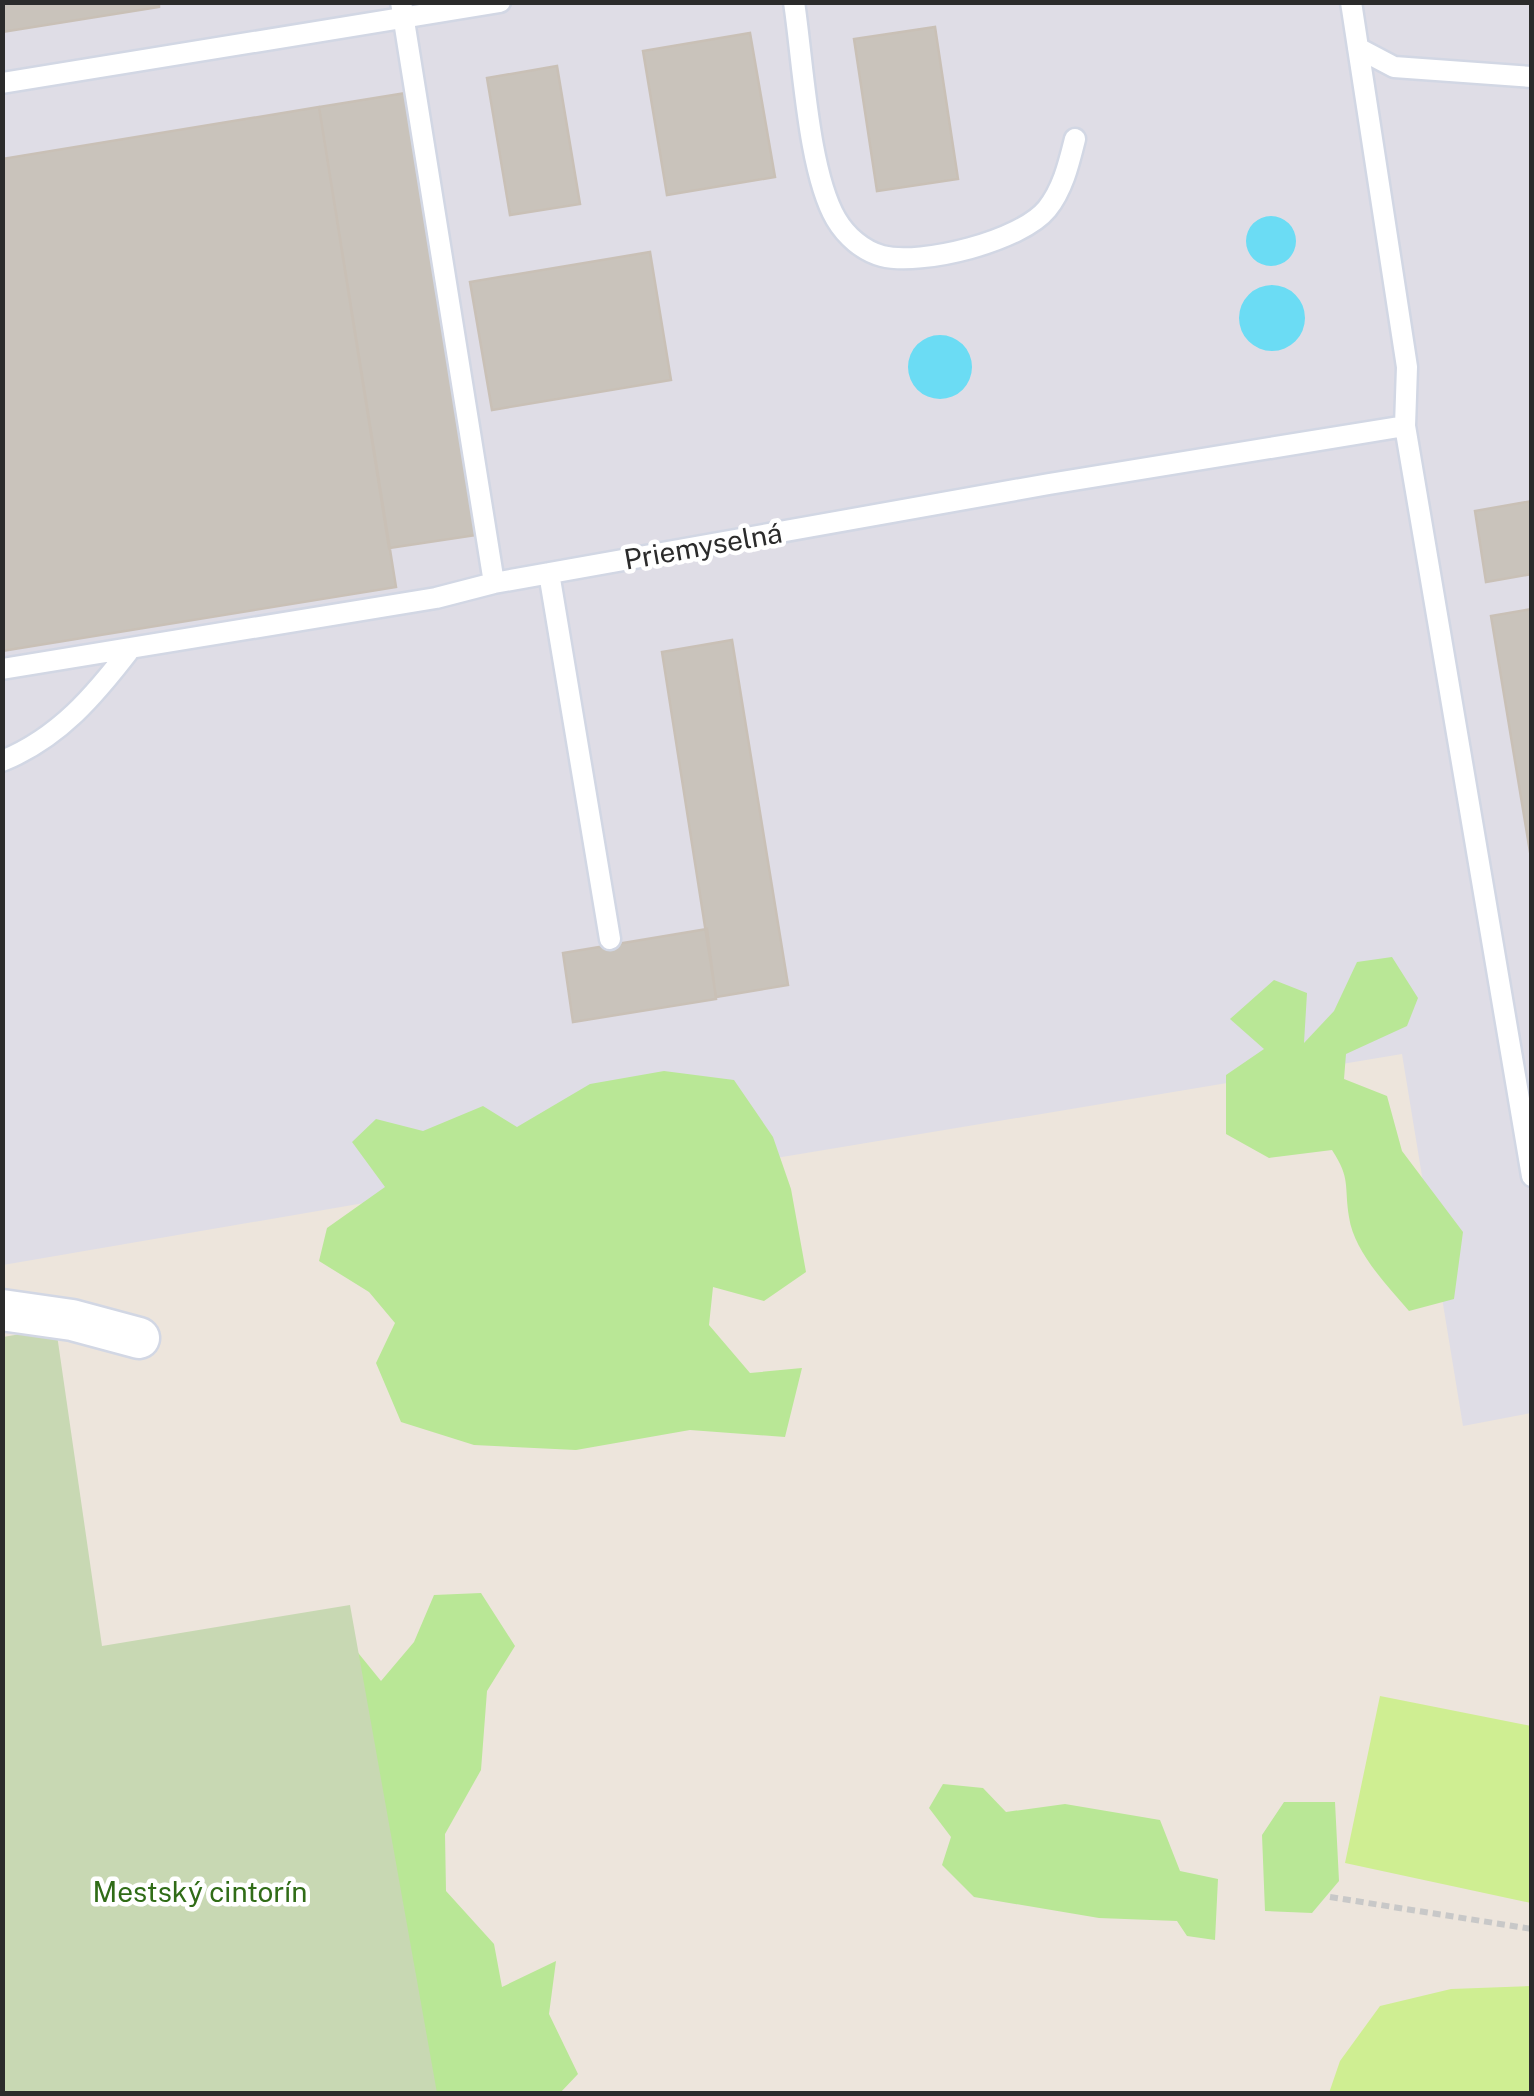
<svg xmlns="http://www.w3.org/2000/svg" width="1534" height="2096" font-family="'Public Sans',sans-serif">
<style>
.industrial{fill:#dfdde6}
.green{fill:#b9e796}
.cemetery{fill:#c8d8b3}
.pitch{fill:#cfee92}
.water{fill:#6bdcf4}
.building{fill:#c9c3bb;stroke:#c9c0b6;stroke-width:2.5}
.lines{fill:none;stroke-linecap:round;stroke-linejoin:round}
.service-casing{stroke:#d2d7e4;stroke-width:25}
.minor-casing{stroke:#d2d7e4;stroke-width:45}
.path{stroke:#c8c8c8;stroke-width:6;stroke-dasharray:8 5;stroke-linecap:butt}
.service{stroke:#fff;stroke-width:20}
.minor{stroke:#fff;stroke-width:40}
.labels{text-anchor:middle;stroke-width:9;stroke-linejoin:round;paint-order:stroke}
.street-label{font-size:28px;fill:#2b2b2b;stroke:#fff}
.park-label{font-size:28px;fill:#306c17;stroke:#fff}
</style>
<rect width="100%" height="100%" fill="#ede5dc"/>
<path class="industrial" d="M3,3H1531V1413L1463,1426L1402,1054L776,1158L393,1198L3,1265Z"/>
<path class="green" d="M1392,957L1418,998L1407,1026L1346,1054L1344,1079L1387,1096L1402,1151L1463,1232L1454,1299L1409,1311C1387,1285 1354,1252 1349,1217C1344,1185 1351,1179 1332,1150L1269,1158L1226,1134V1075L1264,1049L1230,1019L1274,980L1307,993L1304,1043L1334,1011L1357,962Z
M664,1071L734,1080L773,1137L791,1189L806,1272L764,1301L713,1287L709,1325L750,1373L802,1368L785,1437L690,1430L576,1450L474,1445L401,1422L376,1363L395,1323L369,1292L319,1261L327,1228L385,1187L352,1142L376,1119L423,1131L483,1106L517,1127L590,1084Z
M481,1593L515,1646L487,1691L481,1770L445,1834L446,1891L494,1944L502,1987L556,1961L549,2014L578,2074L560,2093H414L342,1633L381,1681L414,1642L434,1595Z
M943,1784L983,1788L1006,1812L1065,1804L1160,1820L1180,1871L1218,1879L1215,1940L1187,1936L1177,1921L1099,1918L974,1897L942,1865L951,1837L929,1808Z
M1284,1802H1335L1339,1881L1312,1913L1265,1911L1262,1835Z"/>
<path class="cemetery" d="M56,1328L102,1646L350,1605L437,2093L3,2094V1337Z"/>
<path class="pitch" d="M1380,1696L1531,1726V1903L1345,1863Z
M1531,1986V2093H1329L1340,2061L1380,2006L1451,1989Z"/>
<path class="water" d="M1246 241a25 25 0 1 1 50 0a25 25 0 1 1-50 0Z
M1239 318a33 33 0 1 1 66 0a33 33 0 1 1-66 0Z
M908 367a32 32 0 1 1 64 0a32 32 0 1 1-64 0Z"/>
<path class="building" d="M2,2H159V7L2,32Z
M935,27L958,179L877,191L854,39Z
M750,33L775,177L667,195L643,51Z
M557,66L580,204L510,215L487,78Z
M412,92L483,534L389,548L319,107Z
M319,107L396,587L2,651V159Z
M650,252L671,380L492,410L470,282Z
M1532,501V574L1486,582L1475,511Z
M1532,609V864L1491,616Z
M732,640L788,985L716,997L662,652Z
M707,929L716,999L573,1022L563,953Z"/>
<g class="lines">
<g class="service-casing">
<path id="service" d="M401,2L494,583
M794,2C803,61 808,171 836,219C846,236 863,251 882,256C922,266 1021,241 1047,209C1063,189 1069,163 1075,139
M1351,2L1407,367L1405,426L1532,1176
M1358,48L1394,67L1532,77
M2,83L500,2
M549,573L610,939
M2,669L436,598L494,583L1049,484L1405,426
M2,761C59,738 95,695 131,648"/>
</g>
<g class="minor-casing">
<path id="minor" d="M2,1310L72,1320L139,1338"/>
</g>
<path class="path" d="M1330,1897L1532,1929"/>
<use href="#service" class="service"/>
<use href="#minor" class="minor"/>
</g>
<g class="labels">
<g class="street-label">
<text transform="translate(703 546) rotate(-10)" y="10">Priemyselná</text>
</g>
<g class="park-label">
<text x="200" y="1902">Mestský cintorín</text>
</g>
</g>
<rect width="1534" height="2096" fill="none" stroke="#2b2b2b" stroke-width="10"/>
</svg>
